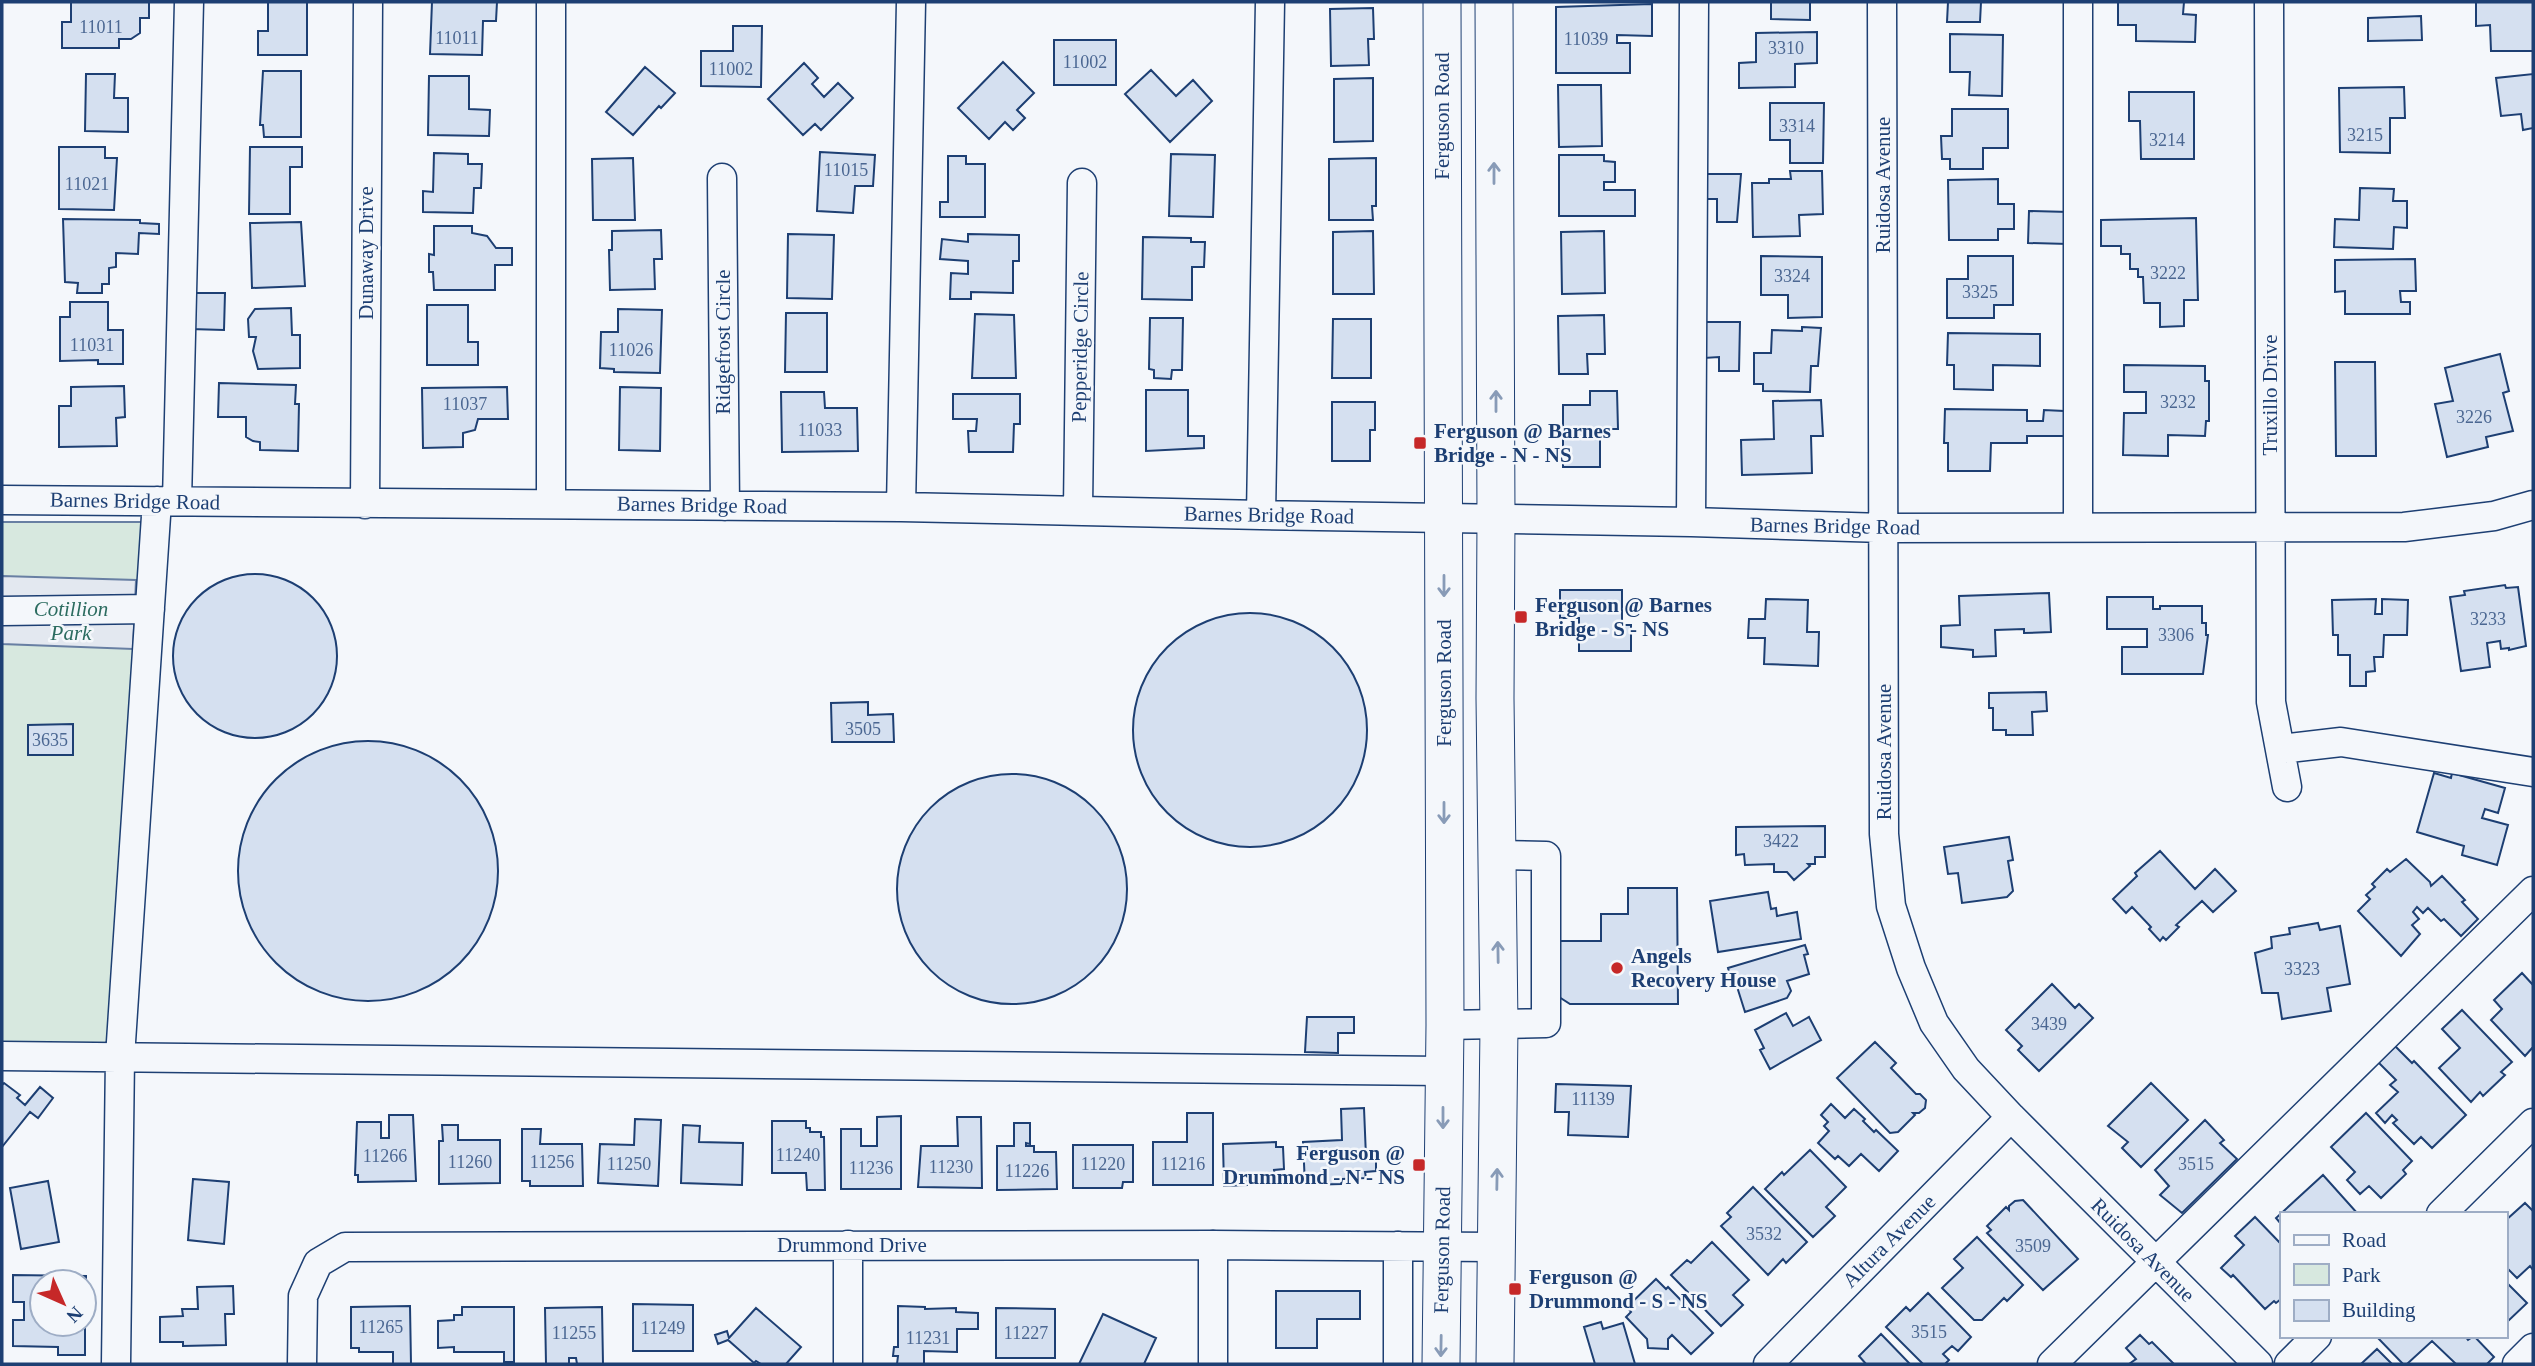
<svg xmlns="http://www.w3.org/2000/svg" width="2535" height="1366" font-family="'Times New Roman',serif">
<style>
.green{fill:#d7e8df;stroke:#687fa3;stroke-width:2}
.parking{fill:#e3e8f0;stroke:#687fa3;stroke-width:2}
.building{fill:#d5e0f0;stroke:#1d3f73;stroke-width:2}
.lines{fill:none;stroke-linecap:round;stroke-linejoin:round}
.minor-casing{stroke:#1d3f73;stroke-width:31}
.major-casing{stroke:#1d3f73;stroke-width:39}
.minor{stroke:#f4f7fb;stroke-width:28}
.major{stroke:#f4f7fb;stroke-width:37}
.oneway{stroke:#889bb7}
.poi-dot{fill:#c62828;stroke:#f4f7fb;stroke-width:2.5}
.labels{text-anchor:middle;stroke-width:5;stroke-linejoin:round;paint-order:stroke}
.number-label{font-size:18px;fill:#4b6792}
.street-label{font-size:21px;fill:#1d3f73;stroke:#f4f7fb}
.poi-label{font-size:21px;font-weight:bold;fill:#1d3f73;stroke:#f4f7fb;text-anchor:start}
.park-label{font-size:21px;font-style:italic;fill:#2c6c60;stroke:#f4f7fb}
</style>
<rect width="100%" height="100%" fill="#f4f7fb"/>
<path class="green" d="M2,522H142L131,1044L2,1045Z"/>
<path class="parking" d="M2,576L136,580L133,649L2,644Z"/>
<path class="building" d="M71,2H149V18H140V33L131,39H119V48H62V22H71Z
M268,2H307V55H258V31H268Z
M432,2H497L496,21H483L482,55L430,54Z
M1771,2H1810V20L1771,19Z
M1948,2H1981L1980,22H1947Z
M2118,2H2184L2183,14L2196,15L2195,42L2136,41V25H2118Z
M2476,2H2533V51H2491L2490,25L2476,26Z
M1652,4V36L1617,35V43H1630V73H1556V7Z
M1373,8L1374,39H1368L1369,65L1331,66L1330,9Z
M2421,16L2422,40L2368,41V18Z
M733,26H762L761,87L701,86V51H733Z
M1817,32V63L1795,64V87L1739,88V63L1756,62V33Z
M1950,34L2003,35L2002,96L1969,95L1970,72H1950Z
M1054,40H1116V85H1054Z
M1003,62L1034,93L1017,110L1025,118L1013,130L1005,122L989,139L958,108Z
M804,63L818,78L812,84L824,97L838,83L853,98L821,130L815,124L803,135L768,99Z
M645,67L675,93L661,108L659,106L633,135L606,112Z
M1151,70L1176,96L1193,80L1212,101L1170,142L1125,94Z
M263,71H301V137H264L263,125H260Z
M86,74H115L114,98H128V132L85,131Z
M2533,74V128L2523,130L2521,114L2501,116L2496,78Z
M429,76H469V109L490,110L489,136L428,135Z
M1373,78V141L1334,142V79Z
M1558,85H1601L1602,146L1559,147Z
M2404,87L2405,118H2390V153L2340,152L2339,88Z
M2129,92H2194V159H2141L2140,121H2129Z
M1770,103H1824L1823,163H1790V140H1770Z
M1952,109H2008V148H1983V169H1950V159H1942L1941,136H1952Z
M59,147H105V158H117L114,210L59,209Z
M250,147H302V167H290V214H249Z
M820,152L875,155L873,186H855L853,213L817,211Z
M434,153L468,154V164H482L481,188H474L473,213L423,212V191L433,192Z
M1171,154L1215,155L1213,217L1169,216Z
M1559,155H1604V161L1615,162V182H1604V190H1635V216H1559Z
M948,156H966V164H985V217H940V202H948Z
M633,158L635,220H593L592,159Z
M1376,158V206H1372L1373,220H1329V159Z
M1790,171H1822L1823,214L1799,215L1800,236L1753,237L1752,183H1769V179H1791Z
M1705,174H1741L1737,222H1717V199H1704Z
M1998,179V204H2014V229H1998V240H1949L1948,180Z
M2360,188L2394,189L2393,201H2407V228L2394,227L2393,249L2334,247L2335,219L2359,220Z
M2029,211L2069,212L2068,244L2028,243Z
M2196,218L2198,300H2184V326L2160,327V303H2144L2143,277H2138V269H2130V254H2121V246H2101V220Z
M63,219L140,220V223L159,224V234L139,233L138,254L116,253V267L109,268V284H102V293H77L78,283L65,282Z
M301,222L305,286L252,288L250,223Z
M434,226H472V233L487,236L496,248H512V265H495V290H434L433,272H429V254L434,255Z
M661,230L662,259H654L655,289L610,290L609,250H612V231Z
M1373,231L1374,294H1333V232Z
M1604,231L1605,293L1562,294L1561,232Z
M788,234L834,235L832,299L787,298Z
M968,234L1019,235V261H1013V293L971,292V299H950L951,273L968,274V261L940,259L942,239L968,242Z
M1143,237L1191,238V242H1205L1204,267H1192V300L1142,299Z
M1761,256L1822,257V317L1788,318V295H1761Z
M1968,256H2013V305H1994V318H1947V279H1968Z
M2415,259L2416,291H2400L2401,302H2410V314H2345V291L2335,292V260Z
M190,293H225L224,330L190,329Z
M70,302H108V330H123V364H98V360L60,361V317H70Z
M427,305H468V342H478V365H427Z
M291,308L292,335H300V368L258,369L253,351L256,337H249L248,319L255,309Z
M618,309L662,310L660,373L614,372V369L600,368L601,332H618Z
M786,313H827V372H785Z
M975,314L1014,315L1016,378H972Z
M1604,315L1605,354H1587L1588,374H1559L1558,316Z
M1150,318H1183L1182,370H1172L1171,379L1154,378V370L1149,369Z
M1333,319H1371V378H1332Z
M1704,322H1740L1739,371H1719V357L1704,358Z
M1802,327L1821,328L1818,366H1811L1810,392L1763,391V384H1754V353H1771L1772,330L1802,331Z
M1948,333L2040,334V366L1993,365V390L1954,389V365H1947Z
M2500,354L2509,391L2503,393L2513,431L2486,437L2488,447L2447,457L2435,404L2453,401L2445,368Z
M2335,362H2375L2376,456H2336Z
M2124,365L2205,366V381H2209V421H2206L2205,436L2168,435V456L2123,455L2124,413H2146V392H2124Z
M219,383L296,385L295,404H299L298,451L260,450V442L253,441L246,437V417H218Z
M124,386L125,417L116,418L117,446L59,447V406H71V387Z
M507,387L508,419H478L475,430L463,433V447L423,448L422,388Z
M620,387L661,388L660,451L619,450Z
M1146,390H1188V436H1204V448L1146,451Z
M1590,391H1617L1618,429H1600V467H1563V405H1590Z
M781,392H824L825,408H857L858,451L782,452Z
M953,394H1020V424H1014L1013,452H969L968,431H976L977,419H953Z
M1821,400L1823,436H1811L1812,473L1742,475L1741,440L1774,439L1773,401Z
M1332,402H1375V430H1370V461H1332Z
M1945,409L2027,410V421H2043L2044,410L2064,411V436H2027V443H1991L1990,471H1948V443H1944Z
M173 656a82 82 0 1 1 164 0a82 82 0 1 1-164 0Z
M2505,585L2506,588L2518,587L2526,646L2509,650V648L2501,649L2500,641L2487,643L2490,667L2461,671L2450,597L2465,595L2464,591Z
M1560,590H1622V625H1631V651H1579V618H1560Z
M2049,593L2051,632L2024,633V629L1995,630L1996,656L1973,657V650L1941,647V626L1960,625L1959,596Z
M2107,597H2153V609H2160V606H2202V623H2206V635H2208L2203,674H2122V647H2147V629H2107Z
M1766,599L1808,600L1807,632H1819L1818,666L1764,664L1765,638H1748L1749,619H1765Z
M2376,599L2375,614H2382V599L2408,600L2407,635H2384L2383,657H2374L2375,671L2366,672V686H2350V655H2338V635H2333L2332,600Z
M1133 730a117 117 0 1 1 234 0a117 117 0 1 1-234 0Z
M2046,692L2047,711L2032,712L2033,735H2006V730H1993V708H1989V693Z
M868,702V715L893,714L894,742H832L831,703Z
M73,724V755H28V725Z
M238 871a130 130 0 1 1 260 0a130 130 0 1 1-260 0Z
M2434,773L2451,778L2452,773L2505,788L2498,813L2485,809L2482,818L2508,825L2497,865L2462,855L2464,846L2417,832Z
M897 889a115 115 0 1 1 230 0a115 115 0 1 1-230 0Z
M1825,826V857H1815V864H1808L1810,866L1794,880L1787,872H1774V864L1745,865L1744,854L1736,855V827Z
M2009,837L2013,860L2008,861L2013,891L2007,897L1962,903L1958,873L1948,874L1944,847Z
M2160,851L2195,889L2215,869L2236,891L2213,912L2202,901L2176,925L2179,927L2166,940L2163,937L2160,941L2149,929L2151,927L2132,907L2126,913L2113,899L2137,876L2135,873Z
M2406,859L2430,882L2431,886L2442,876L2465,900L2462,902L2478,919L2461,936L2444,919L2441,921L2428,908L2423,913L2417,907L2413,912L2419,919L2412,925L2420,934L2401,956L2358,911L2370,899L2366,895L2375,887L2372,884L2387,869L2390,872Z
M1628,888H1677L1678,1004H1570L1556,995V941H1601V914H1628Z
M1768,892L1771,909L1776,908L1777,916L1797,912L1801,939L1718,952L1710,901Z
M2318,923L2320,930L2340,926L2350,984L2327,988L2331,1011L2282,1019L2278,993H2262L2255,953L2272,948L2271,937L2290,934L2289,928Z
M1805,945L1808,954L1804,955L1809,974L1787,981L1791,991L1787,998L1745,1012L1733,974L1730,975L1728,968Z
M2522,973L2533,985V1047L2525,1056L2491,1020L2502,1009L2494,1000Z
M2052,984L2075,1008L2079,1004L2093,1018L2039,1071L2018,1050L2022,1046L2006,1030Z
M2462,1010L2512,1062L2501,1072L2505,1075L2483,1096L2480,1092L2471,1102L2439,1068L2460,1048L2442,1029Z
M1786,1013L1793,1026L1809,1017L1821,1040L1770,1069L1760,1050L1764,1048L1755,1030Z
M1307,1017H1354V1033H1338V1053L1305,1052Z
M1875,1042L1896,1063L1891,1068L1916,1094H1920L1926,1100L1925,1108L1919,1113H1913L1915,1115L1898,1132L1890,1133L1837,1078Z
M2394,1045L2412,1063L2414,1061L2466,1115L2432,1148L2421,1137L2414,1144L2393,1123L2397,1120L2392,1115L2385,1123L2376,1113L2398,1092L2390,1085L2396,1080L2377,1061Z
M4,1083L20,1095L17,1098L25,1105L40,1087L53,1098L38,1118L30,1112L2,1147V1085Z
M2151,1083L2188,1120L2141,1167L2122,1148L2128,1142L2108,1126Z
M1556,1084L1631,1086L1628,1137L1568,1135L1569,1112H1555Z
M1831,1104L1845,1118L1854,1109L1865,1119L1863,1121L1874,1132L1876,1130L1898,1151L1879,1171L1861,1154L1849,1166L1838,1156L1835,1159L1818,1143L1829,1131L1824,1126L1828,1122L1821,1115Z
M1364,1108L1366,1157L1376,1156V1171L1365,1172L1366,1178L1342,1179L1341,1184L1305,1185L1303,1142L1342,1140L1341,1109Z
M1187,1113H1213V1185H1153V1142H1187Z
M2366,1113L2412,1161L2403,1170L2406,1174L2381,1198L2369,1186L2360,1194L2347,1180L2355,1172L2331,1147Z
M389,1115H413L416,1181L358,1182V1175H355L357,1122H381V1138H389Z
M901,1116V1189H841V1129H861V1146H877V1117Z
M957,1117H981L982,1188L918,1187L921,1146H958Z
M635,1119L661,1120L658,1186L598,1183L600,1144L634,1145Z
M2205,1120L2224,1140L2220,1143L2237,1159L2182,1213L2160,1195L2169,1186L2155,1170Z
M772,1121H806V1128H810V1132H821V1137H824L825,1190H807L806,1173H772Z
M1014,1123H1030V1144L1026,1143V1146H1034V1152H1056L1057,1189L997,1190V1146H1014Z
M442,1125H458V1140H500V1183L439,1184V1141H443Z
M683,1125L700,1126L699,1142L743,1143L742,1185L681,1183Z
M522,1129H541L540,1144H582L583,1186H530V1181H522Z
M1276,1142V1147H1283L1284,1169L1274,1170L1275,1179L1247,1180V1185L1224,1186L1223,1144Z
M1073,1145H1133V1182H1123L1122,1188H1073Z
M1810,1150L1846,1187L1826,1207L1835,1216L1813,1237L1765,1189L1782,1172L1784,1175Z
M2323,1175L2358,1214H2281V1224L2276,1218Z
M193,1179L229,1182L224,1244L188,1240Z
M48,1181L59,1242L21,1249L10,1188Z
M1753,1187L1807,1242L1786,1263L1783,1259L1768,1275L1721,1226L1731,1217L1727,1213Z
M2023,1200L2078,1259L2043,1290L1987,1233L1991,1230L1987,1226L2006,1207L2009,1210V1206L2015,1201Z
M2525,1203L2533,1211V1270L2530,1266L2517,1278L2505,1266V1221Z
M2255,1217L2281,1244V1299L2276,1303L2274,1301L2265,1309L2233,1275L2231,1277L2221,1268L2244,1245L2235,1236Z
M1977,1237L2023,1285L2007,1301L2004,1298L1982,1320H1974L1942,1288L1963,1268L1954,1259Z
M1712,1242L1749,1280L1733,1295L1743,1305L1721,1326L1671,1275L1687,1260L1691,1263Z
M13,1275L86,1276V1309H84V1282H42V1324H84L85,1317V1355H58V1347L13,1346V1320H24V1302H13Z
M1656,1279L1666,1289L1668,1287L1713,1333L1691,1354L1672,1335L1668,1339V1349L1648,1348L1647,1339L1626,1317L1631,1312L1627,1307Z
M2505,1281L2527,1303L2505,1324Z
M233,1286L234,1314H225L226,1345L183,1346V1342H160V1317L183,1316L182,1309H198L197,1287Z
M1276,1291H1360V1319H1317V1348H1276Z
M1928,1293L1971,1337L1958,1351L1952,1346L1943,1354L1949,1360L1945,1364H1923L1886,1327L1906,1307L1910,1311Z
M633,1304L693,1305V1351H633Z
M410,1306L411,1364H393V1352H359V1348H351V1307Z
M898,1306L925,1307V1309L956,1308V1312L978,1313V1329H957V1352L924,1351V1364H897L898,1356H893L894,1347H898Z
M462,1307H514V1362H504V1352H454V1347L438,1348V1321L454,1320V1315H462Z
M602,1307L603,1364H577L576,1358H569V1364H546L545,1308Z
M756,1308L801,1347L786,1364H761L756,1361L754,1363L728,1340L718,1344L715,1335L727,1331L729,1338Z
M996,1308L1055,1309V1358H996Z
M1103,1314L1156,1338L1144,1364H1079Z
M1601,1322L1603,1329L1623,1323L1635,1364H1595L1584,1327Z
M1881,1334L1910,1364H1866L1859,1356Z
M2140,1335L2149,1344L2152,1342L2174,1364H2129L2136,1359L2126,1348Z
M2376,1336H2465L2468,1340L2474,1336L2494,1357L2487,1364H2456L2432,1341L2407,1364H2403Z
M2377,1349L2392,1364H2361Z"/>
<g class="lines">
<g class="minor-casing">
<path id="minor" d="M551,2V504
M1882,2L1884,834L1891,906L1911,968L1934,1023L1966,1069L2011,1117L2258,1364
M2269,2L2271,702L2287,787
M722,178L725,506
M2,500L901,507L1261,515L1691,522L1883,528L2404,527L2494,516L2533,505
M177,501L189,2
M365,504L368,2
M901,507L911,2
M1078,510L1082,183
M1261,515L1270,2
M1691,522L1694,2
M2078,527V2
M2,611L150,609
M2280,749L2341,742L2533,772
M1445,1025L1546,1023V856L1496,855
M2,1056L1443,1071
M2441,1214L2533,1123
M848,1245V1364
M116,1364L120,1057L157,501
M302,1364L303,1296L318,1263L345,1247L1213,1245L1496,1247
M1213,1364V1245
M1398,1364V1246
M1768,1364L2011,1117
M2052,1364L2533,891
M2289,1364L2317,1336
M2517,1364L2533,1348"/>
</g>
<g class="major-casing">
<path id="major" d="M1494,2L1496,518L1495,698L1499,1026L1495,1364
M1441,1364L1445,1025L1442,2"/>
</g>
<use href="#minor" class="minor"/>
<use href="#major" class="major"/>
</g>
<defs><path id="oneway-shaft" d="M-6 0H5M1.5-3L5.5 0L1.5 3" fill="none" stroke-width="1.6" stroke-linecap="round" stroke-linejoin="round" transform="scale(1.75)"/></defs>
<g class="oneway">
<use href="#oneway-shaft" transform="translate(1494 173) rotate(-90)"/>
<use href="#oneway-shaft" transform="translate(1496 401) rotate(-90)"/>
<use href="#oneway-shaft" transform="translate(1444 586) rotate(90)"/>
<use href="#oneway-shaft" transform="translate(1444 813) rotate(90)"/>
<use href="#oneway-shaft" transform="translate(1498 952) rotate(-91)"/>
<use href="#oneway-shaft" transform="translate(1443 1118) rotate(90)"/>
<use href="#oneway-shaft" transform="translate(1497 1179) rotate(-89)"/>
<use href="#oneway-shaft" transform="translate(1441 1346) rotate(91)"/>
</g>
<g class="poi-dot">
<rect x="1413" y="436" width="14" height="14" rx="3.5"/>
<rect x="1514" y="610" width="14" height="14" rx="3.5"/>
<circle cx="1617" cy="968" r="7"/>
<rect x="1412" y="1158" width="14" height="14" rx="3.5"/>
<rect x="1508" y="1282" width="14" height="14" rx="3.5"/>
</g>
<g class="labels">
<g class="number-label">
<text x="101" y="33">11011</text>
<text x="457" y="44">11011</text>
<text x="1586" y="45">11039</text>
<text x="1786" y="54">3310</text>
<text x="1085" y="68">11002</text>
<text x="731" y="75">11002</text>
<text x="1797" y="132">3314</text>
<text x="2365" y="141">3215</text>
<text x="2167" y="146">3214</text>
<text x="846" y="176">11015</text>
<text x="87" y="190">11021</text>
<text x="2168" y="279">3222</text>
<text x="1792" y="282">3324</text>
<text x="1980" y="298">3325</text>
<text x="92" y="351">11031</text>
<text x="631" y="356">11026</text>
<text x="2178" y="408">3232</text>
<text x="465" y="410">11037</text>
<text x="2474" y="423">3226</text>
<text x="820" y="436">11033</text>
<text x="2488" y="625">3233</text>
<text x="2176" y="641">3306</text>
<text x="863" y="735">3505</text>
<text x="50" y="746">3635</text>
<text x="1781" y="847">3422</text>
<text x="2302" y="975">3323</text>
<text x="2049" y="1030">3439</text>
<text x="1593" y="1105">11139</text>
<text x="798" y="1161">11240</text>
<text x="385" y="1162">11266</text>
<text x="470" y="1168">11260</text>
<text x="552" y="1168">11256</text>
<text x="629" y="1170">11250</text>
<text x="1103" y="1170">11220</text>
<text x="1183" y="1170">11216</text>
<text x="2196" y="1170">3515</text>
<text x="951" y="1173">11230</text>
<text x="871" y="1174">11236</text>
<text x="1027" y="1177">11226</text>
<text x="1764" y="1240">3532</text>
<text x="2033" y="1252">3509</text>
<text x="381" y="1333">11265</text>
<text x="663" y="1334">11249</text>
<text x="1929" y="1338">3515</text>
<text x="574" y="1339">11255</text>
<text x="1026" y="1339">11227</text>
<text x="928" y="1344">11231</text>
</g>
<g class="street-label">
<text transform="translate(1442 116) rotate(-90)" y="7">Ferguson Road</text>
<text transform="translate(1883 185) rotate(-90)" y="7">Ruidosa Avenue</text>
<text transform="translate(366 253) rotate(-90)" y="7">Dunaway Drive</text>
<text transform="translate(723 342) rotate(-90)" y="7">Ridgefrost Circle</text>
<text transform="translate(1080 347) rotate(-89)" y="7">Pepperidge Circle</text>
<text transform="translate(2270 395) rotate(-90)" y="7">Truxillo Drive</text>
<text transform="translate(135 501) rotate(1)" y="7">Barnes Bridge Road</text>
<text transform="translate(702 505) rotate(1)" y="7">Barnes Bridge Road</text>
<text transform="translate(1269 515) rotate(1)" y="7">Barnes Bridge Road</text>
<text transform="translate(1835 526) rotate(1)" y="7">Barnes Bridge Road</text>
<text transform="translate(1444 683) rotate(-90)" y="7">Ferguson Road</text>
<text transform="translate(1884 752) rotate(-90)" y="7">Ruidosa Avenue</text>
<text transform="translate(1889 1241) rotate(-45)" y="7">Altura Avenue</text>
<text x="852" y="1252">Drummond Drive</text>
<text transform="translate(1442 1250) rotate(-89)" y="7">Ferguson Road</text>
<text transform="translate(2143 1250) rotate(45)" y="7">Ruidosa Avenue</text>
</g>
<g class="poi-label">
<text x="1434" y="438">Ferguson @ Barnes<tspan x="1434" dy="24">Bridge - N - NS</tspan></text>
<text x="1535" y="612">Ferguson @ Barnes<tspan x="1535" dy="24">Bridge - S - NS</tspan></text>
<text x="1631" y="963">Angels<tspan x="1631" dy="24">Recovery House</tspan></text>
<text x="1405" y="1160" text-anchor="end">Ferguson @<tspan x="1405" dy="24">Drummond - N - NS</tspan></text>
<text x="1529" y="1284">Ferguson @<tspan x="1529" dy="24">Drummond - S - NS</tspan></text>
</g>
<g class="park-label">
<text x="71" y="616">Cotillion<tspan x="71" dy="24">Park</tspan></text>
</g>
</g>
<rect width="2535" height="1366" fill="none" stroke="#1d3f73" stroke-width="7"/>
<rect x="2280" y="1212" width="228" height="126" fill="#f4f7fb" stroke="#9eadc5" stroke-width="2"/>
<rect x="2294" y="1235" width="35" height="10" fill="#f4f7fb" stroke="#9eadc5" stroke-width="2"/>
<text x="2342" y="1247" font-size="21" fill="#1d3f73">Road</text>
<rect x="2294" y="1264" width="35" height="21" fill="#d7e8df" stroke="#9eadc5" stroke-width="2"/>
<text x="2342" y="1282" font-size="21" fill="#1d3f73">Park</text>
<rect x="2294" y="1300" width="35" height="21" fill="#d5e0f0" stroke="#9eadc5" stroke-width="2"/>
<text x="2342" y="1317" font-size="21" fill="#1d3f73">Building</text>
<g transform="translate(63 1303) rotate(135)"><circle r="33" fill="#f4f7fb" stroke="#9eadc5" stroke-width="2"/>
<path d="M0-5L12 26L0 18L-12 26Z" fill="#c62828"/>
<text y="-10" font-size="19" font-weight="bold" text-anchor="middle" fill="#1d3f73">N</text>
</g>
</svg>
